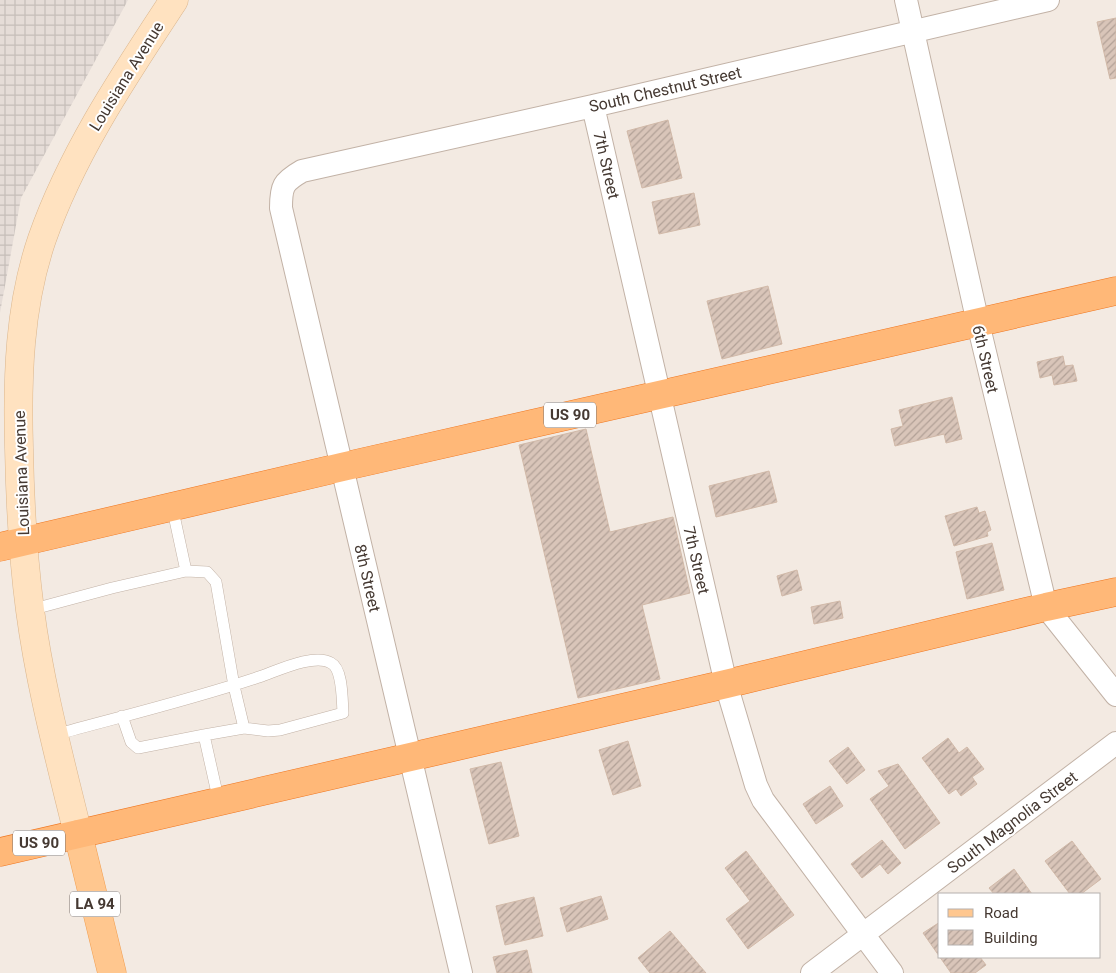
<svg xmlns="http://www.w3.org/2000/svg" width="1116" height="973" font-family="Roboto,sans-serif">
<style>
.industrial{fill:url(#industrial-grid)}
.building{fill:url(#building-hatch);stroke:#d1b9a8}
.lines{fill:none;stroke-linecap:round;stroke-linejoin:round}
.service-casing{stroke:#c2b2a6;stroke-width:12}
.minor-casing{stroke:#c2b2a6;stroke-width:24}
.secondary-casing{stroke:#dbb68d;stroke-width:29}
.primary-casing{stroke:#f19f52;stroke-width:29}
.trunk-casing{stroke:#ef7620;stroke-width:29}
.service{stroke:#fff;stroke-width:11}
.minor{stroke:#fff;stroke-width:22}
.secondary{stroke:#ffe2c0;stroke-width:28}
.primary{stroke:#ffc78f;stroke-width:28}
.trunk{stroke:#ffb878;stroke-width:28}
.labels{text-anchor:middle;stroke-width:4;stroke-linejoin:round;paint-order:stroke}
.shield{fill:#fff;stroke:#7d7470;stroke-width:1}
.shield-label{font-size:15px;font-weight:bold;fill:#453932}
.street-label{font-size:16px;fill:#453932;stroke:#fff}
</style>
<defs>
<pattern id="industrial-grid" width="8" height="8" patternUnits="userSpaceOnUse" patternTransform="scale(1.25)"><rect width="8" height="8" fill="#e5dcd7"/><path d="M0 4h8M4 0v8" fill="none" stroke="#c6beb9"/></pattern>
<pattern id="building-hatch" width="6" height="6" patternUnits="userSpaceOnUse" patternTransform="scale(1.25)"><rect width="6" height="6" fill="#d9c5b9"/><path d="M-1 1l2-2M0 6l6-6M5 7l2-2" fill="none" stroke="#b2a197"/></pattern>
</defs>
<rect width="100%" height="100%" fill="#f3eae2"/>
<path class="industrial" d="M0,0H128L21,198L0,313Z"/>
<path class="building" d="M1116,18V78L1110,79L1097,22Z
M668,120L682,178L642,188L627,131Z
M694,193L700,225L659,234L652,202Z
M768,286L782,344L722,359L707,301Z
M1063,356L1065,366L1073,365L1077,381L1054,385L1052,375L1040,378L1037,362Z
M952,397L962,439L946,443L944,434L895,446L891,429L903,426L899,410Z
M586,429L610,532L673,517L690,593L642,605L660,679L578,698L519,445Z
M769,471L777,502L716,517L709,486Z
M977,507L979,513L985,511L991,530L987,532L988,536L954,546L945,516Z
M992,543L1004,590L967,599L956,552Z
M797,570L802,590L782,596L777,576Z
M840,601L843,618L814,624L811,607Z
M948,738L959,753L967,747L984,769L972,777L977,784L961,796L956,789L949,794L922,758Z
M628,741L641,786L613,795L599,750Z
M848,747L865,770L847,784L829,761Z
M501,762L519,836L489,844L470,769Z
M898,764L940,823L905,849L870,799L889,786L878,771Z
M830,786L843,806L816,824L803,804Z
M882,840L901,863L888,874L880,864L862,878L851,864Z
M1072,841L1101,879L1081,894H1070L1045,861Z
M746,851L794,915L748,949L726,919L750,901L725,868Z
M1014,869L1032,894H994L989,888Z
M601,896L608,919L567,932L560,908Z
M534,897L543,936L505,945L496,906Z
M940,922V957H980L986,965L975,973H951L923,933Z
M670,931L706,973H650L638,958Z
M527,950L532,973H497L493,957Z"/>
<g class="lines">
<g class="service-casing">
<path id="service" d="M172,506L186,571
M30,610L112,588L186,571L207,572L216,582L234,686L244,728L204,735L219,802
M122,716L131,742L138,748L204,735
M54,735C123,716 194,699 262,676C279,670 315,653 331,663C343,669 342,700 343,713L280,730L268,731L244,728"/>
</g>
<g class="minor-casing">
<path id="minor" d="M906,0L978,323L1046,607L1116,695
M593,106L726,684L756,785L763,800L892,973
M461,973L281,208C281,186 283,182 302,171L593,106L1048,0
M812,973L1116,743"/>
</g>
<g class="secondary-casing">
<path id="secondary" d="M78,834C60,760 40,686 30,610C23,557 20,502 19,448C17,378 19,306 42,239C72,153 124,76 174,0"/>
</g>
<g class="primary-casing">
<path id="primary" d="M78,834L112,973"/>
</g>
<g class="trunk-casing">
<path id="trunk" d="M0,547L342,467L1116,291
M0,852L726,684L1046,607L1116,592"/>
</g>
<use href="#service" class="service"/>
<use href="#minor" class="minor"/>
<use href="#secondary" class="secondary"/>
<use href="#primary" class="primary"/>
<use href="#trunk" class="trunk"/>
</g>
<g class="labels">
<g class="shield">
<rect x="544" y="402.5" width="52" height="25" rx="4"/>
<rect x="13" y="830.5" width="52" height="25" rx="4"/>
<rect x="70" y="891.5" width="50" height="25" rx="4"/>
</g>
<g class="shield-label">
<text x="570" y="420">US 90</text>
<text x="39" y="848">US 90</text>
<text x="95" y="909">LA 94</text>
</g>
<g class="street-label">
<text transform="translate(126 76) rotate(-58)" y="6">Louisiana Avenue</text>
<text transform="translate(665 89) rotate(-13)" y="6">South Chestnut Street</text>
<text transform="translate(607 165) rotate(77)" y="6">7th Street</text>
<text transform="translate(986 359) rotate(77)" y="6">6th Street</text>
<text transform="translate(21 473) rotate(-92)" y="6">Louisiana Avenue</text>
<text transform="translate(697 560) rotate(77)" y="6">7th Street</text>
<text transform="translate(368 578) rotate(77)" y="6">8th Street</text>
<text transform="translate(1012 822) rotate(-37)" y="6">South Magnolia Street</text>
</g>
</g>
<rect x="938" y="893" width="162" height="65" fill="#ffffff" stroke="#b5b0ad"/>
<rect x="948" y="909" width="25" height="8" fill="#ffc78f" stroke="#b5b0ad"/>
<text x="984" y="918" font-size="15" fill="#453932">Road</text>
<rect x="948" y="930" width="25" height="15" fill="url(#building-hatch)" stroke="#b5b0ad"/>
<text x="984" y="943" font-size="15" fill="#453932">Building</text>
</svg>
